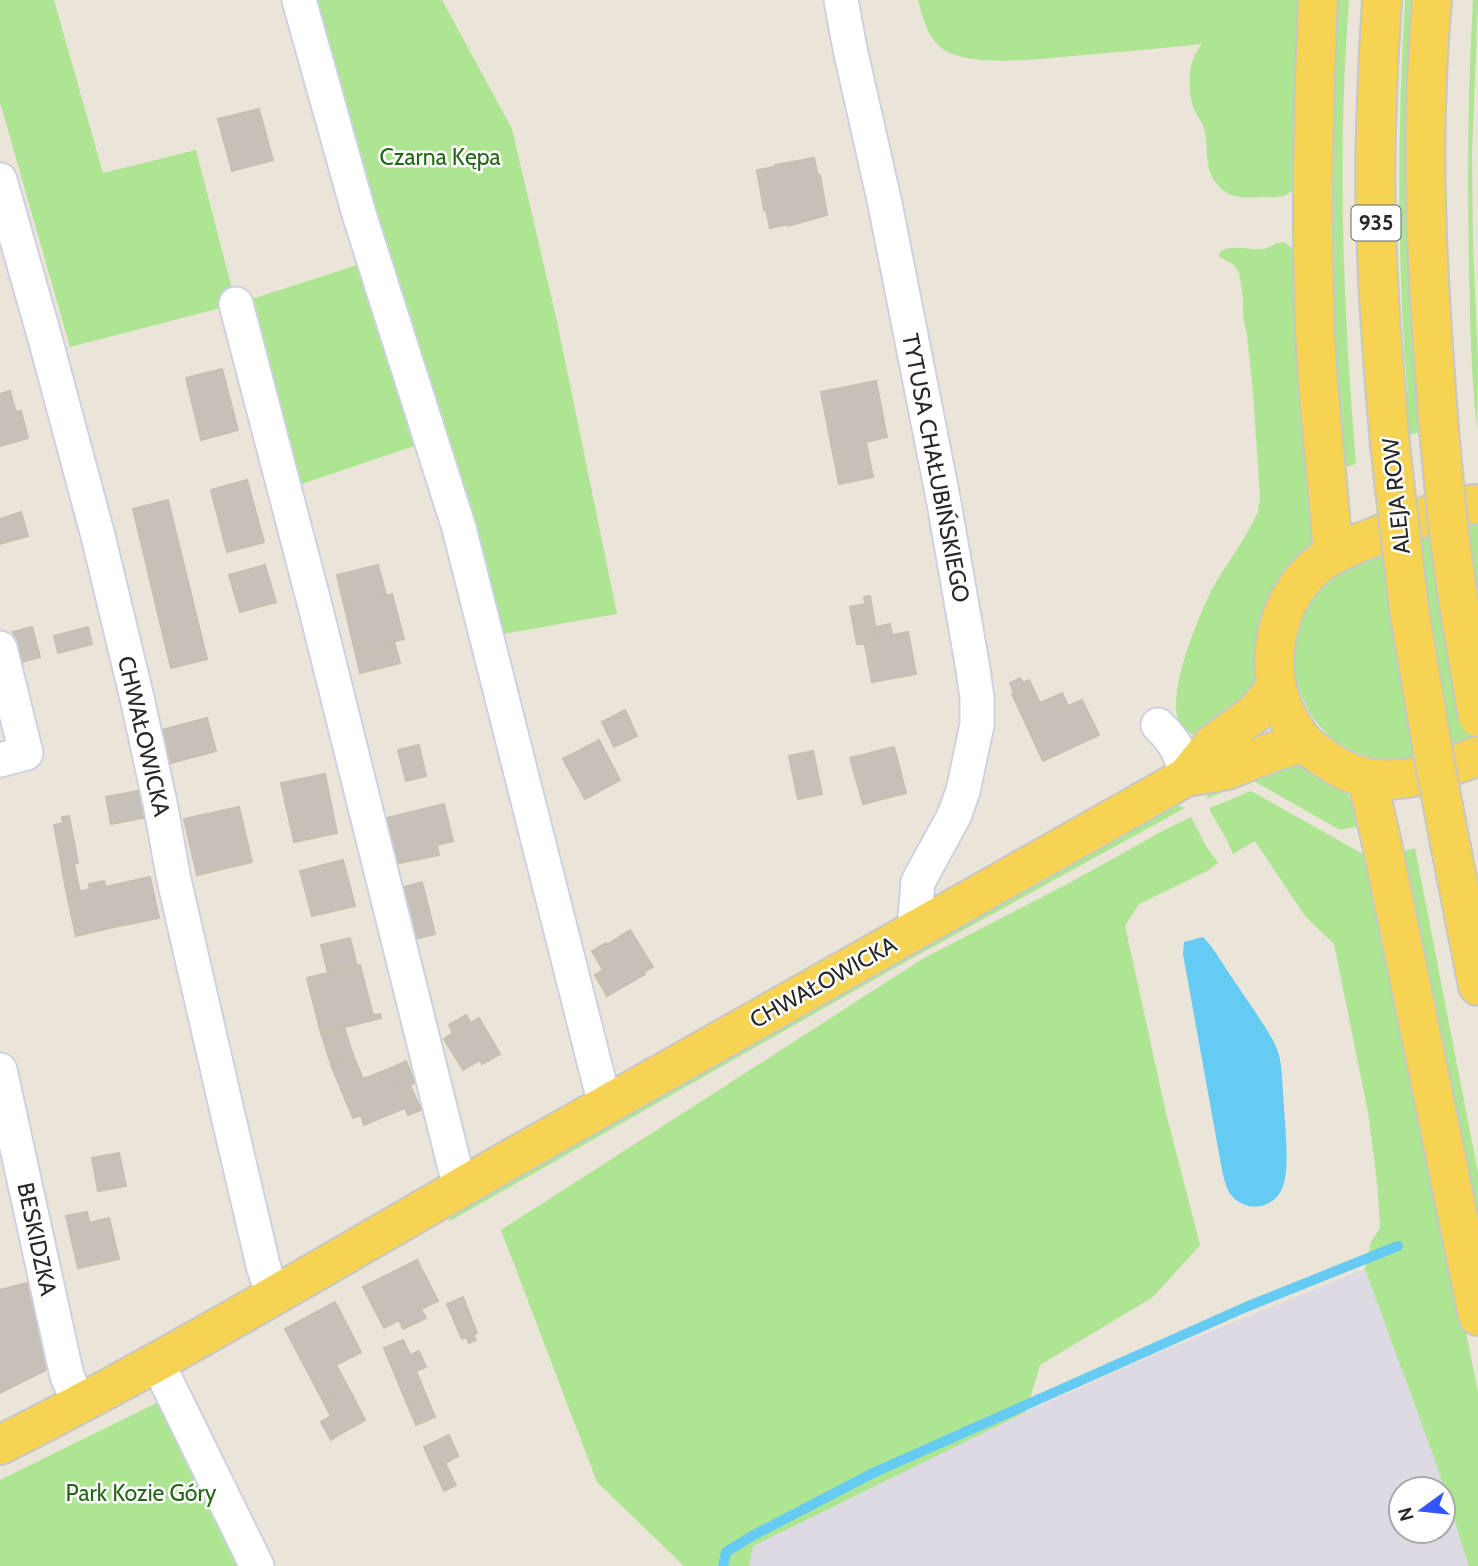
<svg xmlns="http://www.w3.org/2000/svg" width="1478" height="1566" font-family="Cabin,sans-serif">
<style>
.industrial{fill:#dddae3;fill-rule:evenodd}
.green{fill:#ade592}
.water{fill:#66cbf3}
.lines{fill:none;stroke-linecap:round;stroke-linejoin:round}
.stream{stroke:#66cbf3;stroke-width:10}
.building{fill:#c6c0b8;stroke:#c6c0b2;stroke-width:2}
.minor-casing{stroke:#ced1e2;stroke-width:37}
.major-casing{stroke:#c7c7c7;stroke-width:42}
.minor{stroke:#fff;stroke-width:33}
.major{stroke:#f6d353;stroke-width:38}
.major-bridge-casing{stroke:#c7c7c7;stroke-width:42;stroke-linecap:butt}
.major-bridge{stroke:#f6d353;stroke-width:38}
.labels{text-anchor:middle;stroke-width:5;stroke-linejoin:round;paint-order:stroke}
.shield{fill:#fff;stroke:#686868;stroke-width:2}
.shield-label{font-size:21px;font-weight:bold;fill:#282828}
.park-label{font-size:23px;fill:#256716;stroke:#fff}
.street-label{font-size:23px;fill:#282828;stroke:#fff}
</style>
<rect width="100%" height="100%" fill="#ebe4d8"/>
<path class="industrial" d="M1365,1269L1435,1460L1469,1566H748L753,1546L1026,1412L1158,1353ZM1401,1489H1443V1531H1401Z"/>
<path class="green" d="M0,0H54L103,173L196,150L236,304L373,260L426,442L296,486L236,304L70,347L0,102Z
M315,0H442L512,129L556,317L617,614L497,635Z
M918,0H1302L1295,187C1288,197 1278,198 1266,197C1253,197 1235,200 1224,191C1200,171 1211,148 1203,125C1200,119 1195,113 1193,106C1187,86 1188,60 1202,44C1162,48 1123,52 1084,55C1049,58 975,68 946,51C928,41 923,18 918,0Z
M1331,0H1349C1337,155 1343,309 1356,464L1338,469L1326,88Z
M1405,0H1415L1420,432L1409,435L1405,391L1407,390C1397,260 1397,130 1405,0Z
M1473,0H1478L1472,154L1473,245L1478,361L1477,429C1471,374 1470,318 1469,263C1467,175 1468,88 1473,0Z
M1284,242L1292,248L1296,254L1313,540L1255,685L1207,734C1202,734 1196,736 1191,734C1152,722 1200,614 1211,591C1224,567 1241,546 1253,522L1258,512L1260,496L1253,392L1247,335L1243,315V299L1239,272L1233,264L1220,257L1219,253C1229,243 1249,251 1263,249C1271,248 1275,242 1284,242Z
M1469,524H1478V734C1450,747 1423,760 1392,761C1378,761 1363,756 1351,750C1294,722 1276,646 1316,596C1337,570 1369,560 1399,548C1422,538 1444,528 1469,524Z
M1297,761L1343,788L1356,806L1362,826L1340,830L1252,780L1206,799L1211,788Z
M1251,791L1363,854L1369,856L1478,1392V1566H1469L1435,1460L1365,1269L1371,1242L1380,1228L1377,1182L1368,1112L1334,944L1305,916L1255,841L1233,854L1227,840L1210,811V808Z
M1174,804L1185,808L898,966L450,1221L446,1214Z
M1191,817L1206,846L1218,863L1207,871L1139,904L1125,926L1166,1113L1200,1245L1153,1297L1040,1365L1026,1412L753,1546L749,1566H684L597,1482L501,1230L924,958L1071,882L1168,828Z
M1415,848L1478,1173V1252L1397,853Z
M175,1394L256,1566H0V1480Z"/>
<path class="water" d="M1203,937L1211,946C1226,969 1241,991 1256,1013C1264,1026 1275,1040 1279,1055C1282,1067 1282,1080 1283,1092C1284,1115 1290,1162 1284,1183C1278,1208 1248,1215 1231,1195C1226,1188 1224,1179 1222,1170L1183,954L1184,942Z"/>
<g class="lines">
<path class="stream" d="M723,1566L726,1552L752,1536L873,1473L1246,1307L1398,1246"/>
</g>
<path class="building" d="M259,109L273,160L232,171L218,119Z
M814,158L818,176L820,175L827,215L788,226V224L770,228L766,209L764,210L757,170L775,167V165Z
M222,369L238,430L201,440L186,378Z
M876,381L887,437L866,442L873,477L839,484L821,392Z
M10,391L16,412L21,411L28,438L0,446V394Z
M247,480L264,542L227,552L211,490Z
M168,500L207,659L171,668L133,509Z
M21,512L28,536L0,544V519Z
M265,565L276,602L240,612L229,575Z
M378,565L386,595L344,605L337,575Z
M392,594L404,639L388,643L387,648L364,653L361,649L355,651L344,605Z
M870,596L877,637L864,640L865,643L857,644L850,607L865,604L864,597Z
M890,624L892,635L908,632L916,674L872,682L864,640L877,637L876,627Z
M32,627L40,657L21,662L13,632Z
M88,627L92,644L58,653L54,636Z
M394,641L400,663L360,673L355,651L361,649L364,653L387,648L388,643Z
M1020,678L1023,683L1029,680L1040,703L1062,693L1068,706L1082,700L1099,735L1043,761L1012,694L1014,693L1010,683Z
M625,710L637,736L614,747L602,722Z
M207,718L216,751L171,763L162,730Z
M599,740L620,780L585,799L563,759Z
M419,745L426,776L406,781L398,750Z
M894,747L906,793L863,804L850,758Z
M813,751L822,794L798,799L789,756Z
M325,774L337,833L294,842L281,783Z
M148,789L153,816L111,824L106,797Z
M444,804L453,841L437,845L439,855L389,865L379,820Z
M239,807L252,862L197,875L184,819Z
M69,816L78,863L74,864L80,892L67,895L54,825L63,823L62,817Z
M343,860L355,906L312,916L300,871Z
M150,877L159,918L114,927L112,907L109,906L105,887Z
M104,881L109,906L112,907L114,927L76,936L67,895L90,889L89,884Z
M422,882L435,934L406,941L394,890Z
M630,930L653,967L644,972L645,974L607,996L595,975L603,970L592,951L606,943L607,945Z
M350,938L357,966L328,973L321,945Z
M360,965L373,1015L380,1014L381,1018L321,1033L307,978Z
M466,1015L471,1023L479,1018L500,1054L482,1064L480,1060L463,1070L444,1039L453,1033L449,1025Z
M344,1027L353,1055L331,1064L321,1033Z
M353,1055L363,1079L389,1069L405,1108L364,1125L361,1115L353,1118L331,1065Z
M406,1061L415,1083L410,1085L421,1110L408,1115L389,1069Z
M119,1153L126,1186L98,1191L92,1158Z
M87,1212L89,1223L109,1218L119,1259L78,1268L66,1216Z
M417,1260L438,1301L421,1309L426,1318L403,1329L399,1320L384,1328L363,1287Z
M38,1280L50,1368L0,1393V1290Z
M463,1297L477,1333L473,1335L476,1340L469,1343L466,1337L462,1339L447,1304Z
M335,1302L361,1352L336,1365L348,1387L323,1401L285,1329Z
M403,1340L410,1355L419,1351L426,1367L416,1371L427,1398L408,1406L384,1348Z
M348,1387L365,1420L340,1434L323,1401Z
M427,1398L435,1417L416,1425L408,1406Z
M331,1416L340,1434L331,1440L321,1422Z
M449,1435L458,1456L434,1469L424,1447Z
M445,1463L456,1485L444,1491L434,1469Z"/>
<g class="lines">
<g class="minor-casing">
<path id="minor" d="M299,0L359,214L459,528L605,1105
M841,0L850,49L885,204L944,503L973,669L977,698V725L963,791L954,816L918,882L914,930
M0,180L46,342L98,536L137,698L160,803L174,880L227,1111L263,1265L273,1296
M236,304L315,606L460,1188
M0,648L26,753L0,760
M1158,725C1177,744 1180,751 1186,777
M0,1070L61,1349L67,1376L80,1405
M157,1362L257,1566"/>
</g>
<g class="major-casing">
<path id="major" d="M1318,0C1313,111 1311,220 1315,331C1318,406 1328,480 1333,555
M1382,0C1379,43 1377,86 1376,129C1373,234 1381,340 1390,445
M1432,0C1429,35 1427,71 1426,106C1423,214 1431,323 1439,430
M1478,504C1445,505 1417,520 1387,532C1365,541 1339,549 1320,563C1273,600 1261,671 1290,722C1295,729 1299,738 1305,744C1312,750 1320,755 1327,760C1340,769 1354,776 1370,778C1408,784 1443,770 1478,756
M1186,777L1213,744L1255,713L1276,688
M1367,778L1382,844L1478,1316
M1451,848L1478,986
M0,1445C173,1358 339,1257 507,1161C733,1031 960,905 1186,777L1227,770L1275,751L1305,743"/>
</g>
<use href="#minor" class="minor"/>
<use href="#major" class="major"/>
<g class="major-bridge-casing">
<path id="major-bridge" d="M1439,430L1448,525L1458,599L1478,717
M1390,445L1409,609L1435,764L1451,848"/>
</g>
<use href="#major-bridge" class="major-bridge"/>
</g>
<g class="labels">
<rect class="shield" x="1351.5" y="205.5" width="49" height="35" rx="5"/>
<g class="shield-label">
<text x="1376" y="230">935</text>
</g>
<g class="park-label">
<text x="440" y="165">Czarna Kępa</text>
<text x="141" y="1501">Park Kozie Góry</text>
</g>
<g class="street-label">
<text transform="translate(936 468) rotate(79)" y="8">TYTUSA CHAŁUBIŃSKIEGO</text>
<text transform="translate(1396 496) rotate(-96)" y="8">ALEJA ROW</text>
<text transform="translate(144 736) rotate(77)" y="8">CHWAŁOWICKA</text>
<text transform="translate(823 982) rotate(-29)" y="8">CHWAŁOWICKA</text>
<text transform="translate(37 1239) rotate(78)" y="8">BESKIDZKA</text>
</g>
</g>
<g transform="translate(1422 1510) rotate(255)"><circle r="33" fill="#ffffff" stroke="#a9a9a9" stroke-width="2"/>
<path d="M0-5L12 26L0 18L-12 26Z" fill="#3255ff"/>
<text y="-10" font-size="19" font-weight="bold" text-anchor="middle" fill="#282828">N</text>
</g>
</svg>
